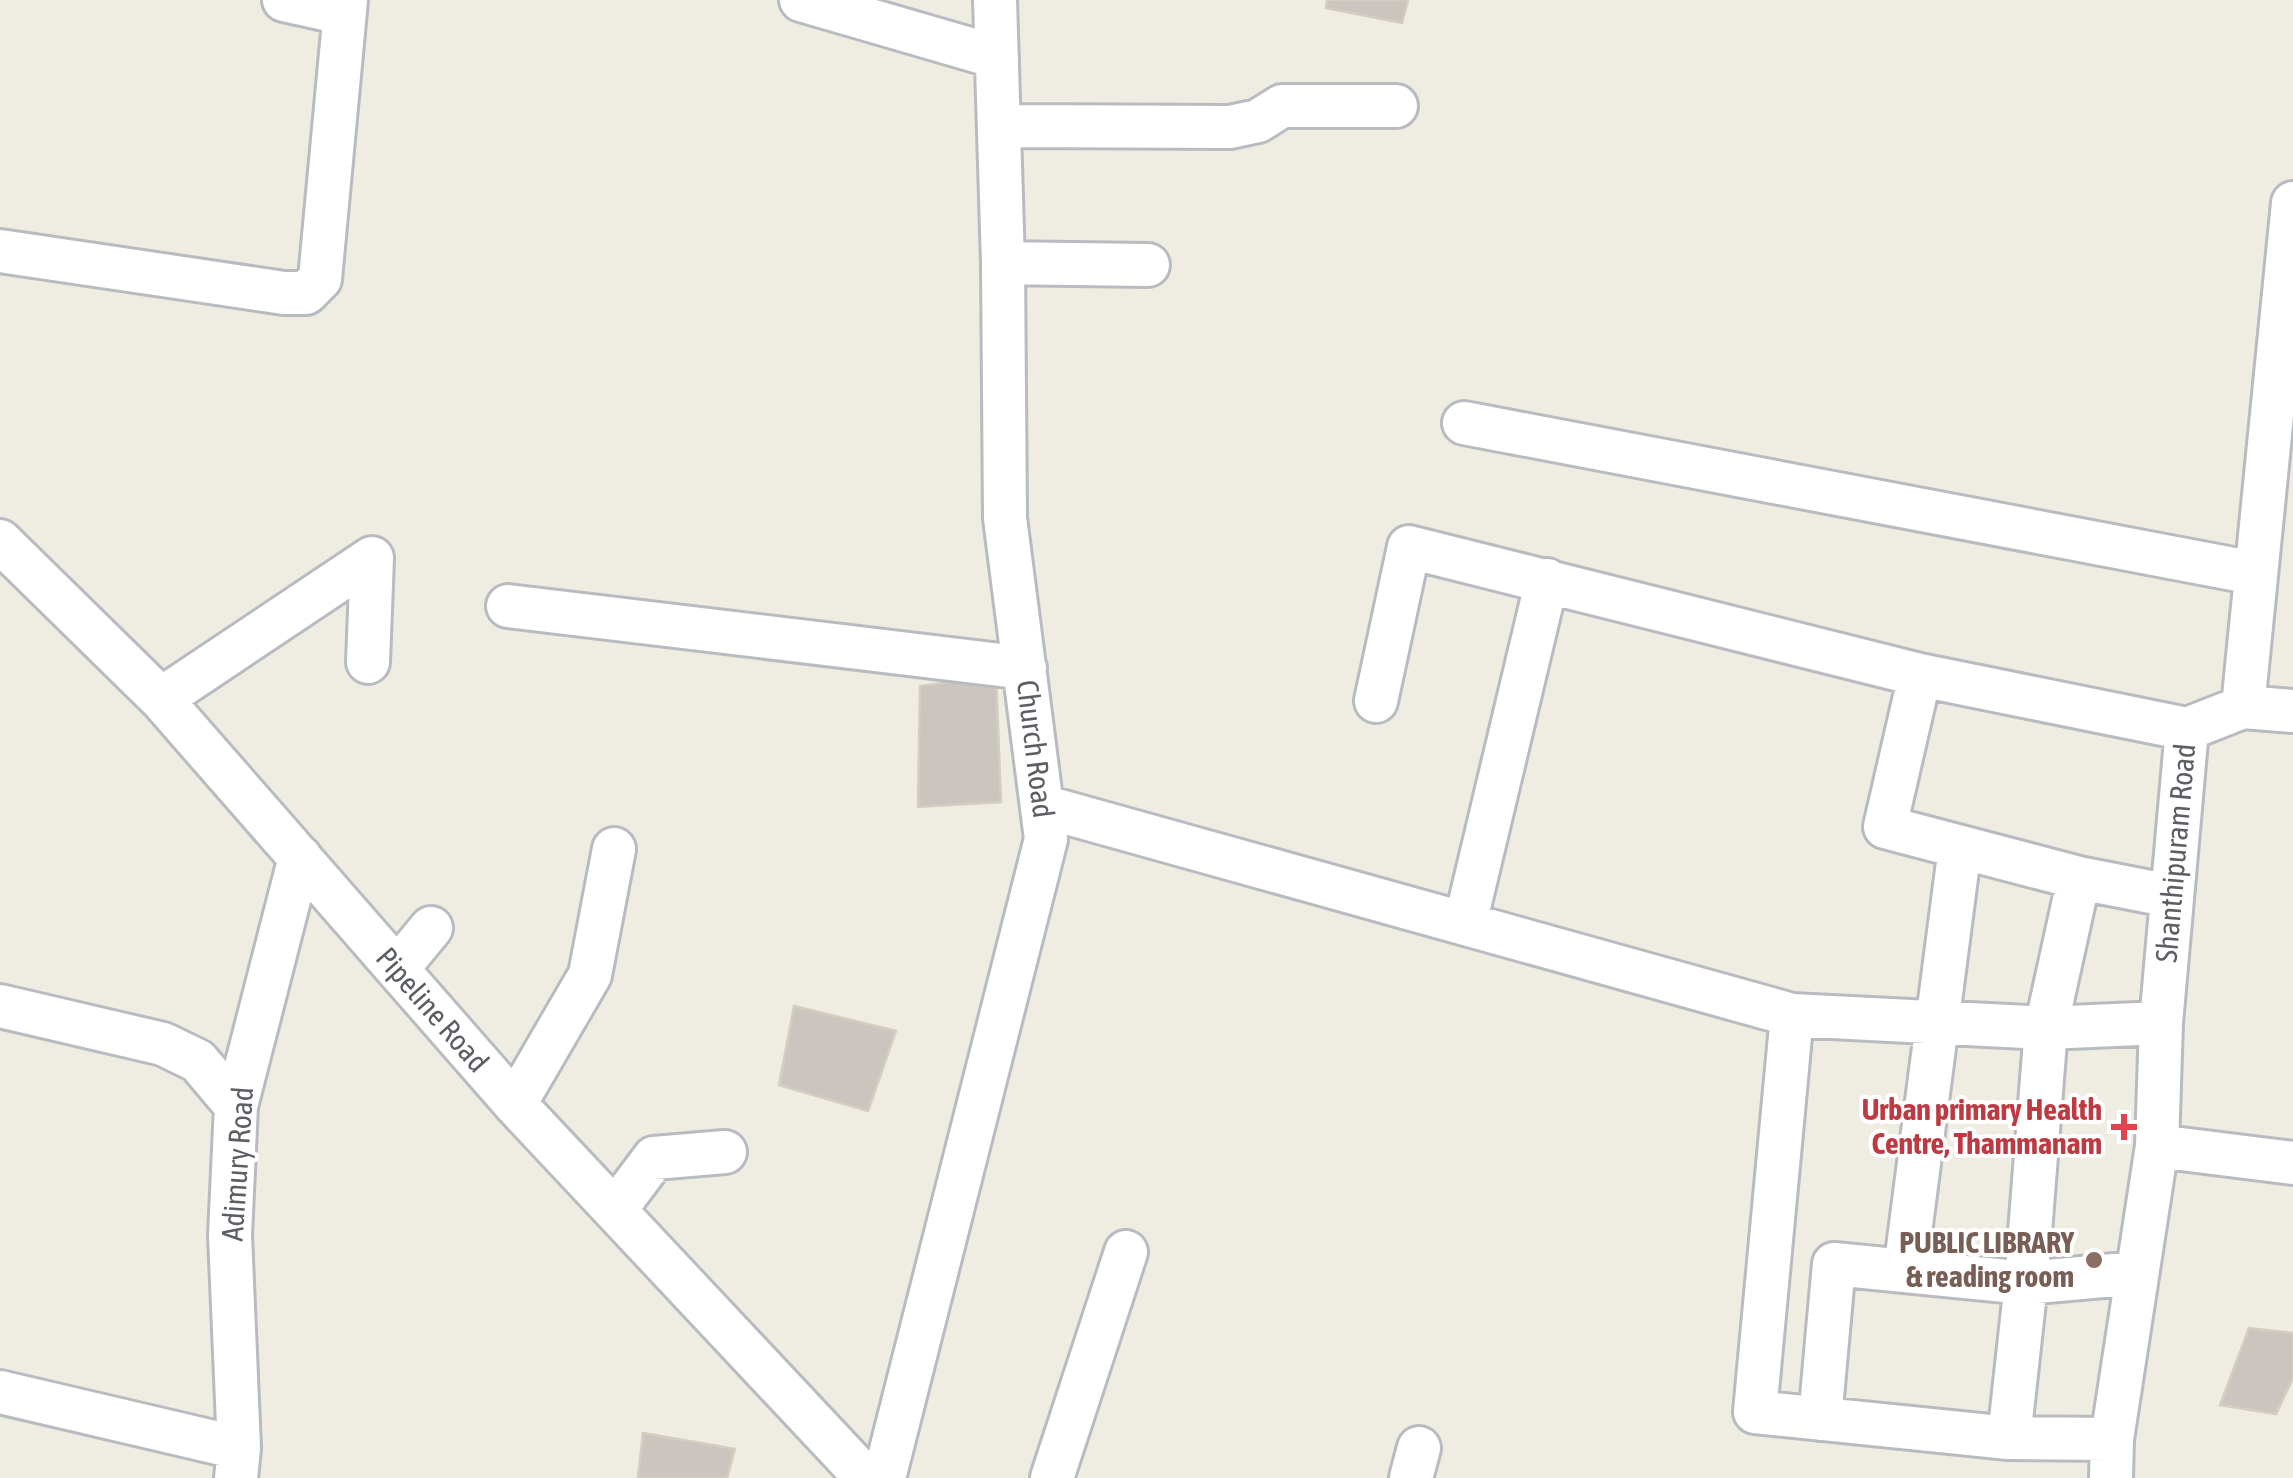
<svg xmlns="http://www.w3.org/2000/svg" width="2293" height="1478" font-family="'Asap Condensed',sans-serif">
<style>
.building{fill:#cac6bf;stroke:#d4cdc0;stroke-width:2.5}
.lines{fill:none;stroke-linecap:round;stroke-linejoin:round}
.minor-casing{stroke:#b8bbc0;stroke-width:48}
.minor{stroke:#fff;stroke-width:42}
.health-dot{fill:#e0444e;stroke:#fff;stroke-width:4}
.education-dot{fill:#8d6e63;stroke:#fff;stroke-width:4}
.labels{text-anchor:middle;stroke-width:8;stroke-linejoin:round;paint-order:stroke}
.street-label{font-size:30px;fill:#5b5f64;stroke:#fff}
.health-label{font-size:30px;font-weight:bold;fill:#be3a42;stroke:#fff;text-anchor:end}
.education-label{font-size:30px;font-weight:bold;fill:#785e54;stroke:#fff;text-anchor:end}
</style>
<rect width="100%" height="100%" fill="#efece2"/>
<path class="building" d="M1327,0H1408L1402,23L1326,8Z
M996,676L1001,802L918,807L920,686Z
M794,1006L896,1031L868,1111L779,1085Z
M2249,1328L2293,1333V1378L2276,1414L2220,1405Z
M643,1433L735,1449L727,1478H638Z"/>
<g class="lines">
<g class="minor-casing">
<path id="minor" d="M284,0L343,13
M801,0L997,57
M999,126L1230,127L1258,121L1282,106H1396
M0,251L284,293H306L320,279L346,0
M1003,263L1148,265
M1464,423L2254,573
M0,541L161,699L515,1104L866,1478
M508,606L1025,668
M161,699L372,558L368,662
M1376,701L1409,547L1920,675
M2243,707L2293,711
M1042,806L1792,1015
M2171,896L2079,878L1885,827L1920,675L2187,729
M1465,924L1547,580
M397,969L431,928
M0,1006L163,1044L198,1061L236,1106
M515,1104L590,975L614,849
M2157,1146L2293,1163
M615,1210L654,1158L725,1152
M1905,1271L1960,847
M0,1392L239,1448
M1820,1419L1834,1264L2026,1283L2137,1273
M2009,1438L2026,1283L2046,1028L2079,878
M2112,1439L2009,1438L1755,1412L1792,1015L2046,1028L2161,1023
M236,1478L239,1448L230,1235L236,1106L300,857
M884,1478L1046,839L1005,518L1003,263L995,0
M1052,1478L1126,1252
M1411,1478L1419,1448
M2111,1478L2112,1439L2157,1146L2161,1023L2187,729L2243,707L2293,203"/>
</g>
<use href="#minor" class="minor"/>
</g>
<path class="health-dot" d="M2119 1112h10v10h10v10h-10v10h-10v-10h-10v-10h10z"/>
<circle class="education-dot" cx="2094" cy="1260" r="10"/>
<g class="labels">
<g class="street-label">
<text transform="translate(1035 749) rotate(83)" y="10">Church Road</text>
<text transform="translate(2176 853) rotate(-85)" y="10">Shanthipuram Road</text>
<text transform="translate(432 1010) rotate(49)" y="10">Pipeline Road</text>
<text transform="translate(238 1164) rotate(-86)" y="10">Adimury Road</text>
</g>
<g class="health-label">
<text x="2102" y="1120">Urban primary Health<tspan x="2102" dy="34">Centre, Thammanam</tspan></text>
</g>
<g class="education-label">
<text x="2074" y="1253">PUBLIC LIBRARY<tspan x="2074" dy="34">&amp; reading room</tspan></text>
</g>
</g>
</svg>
